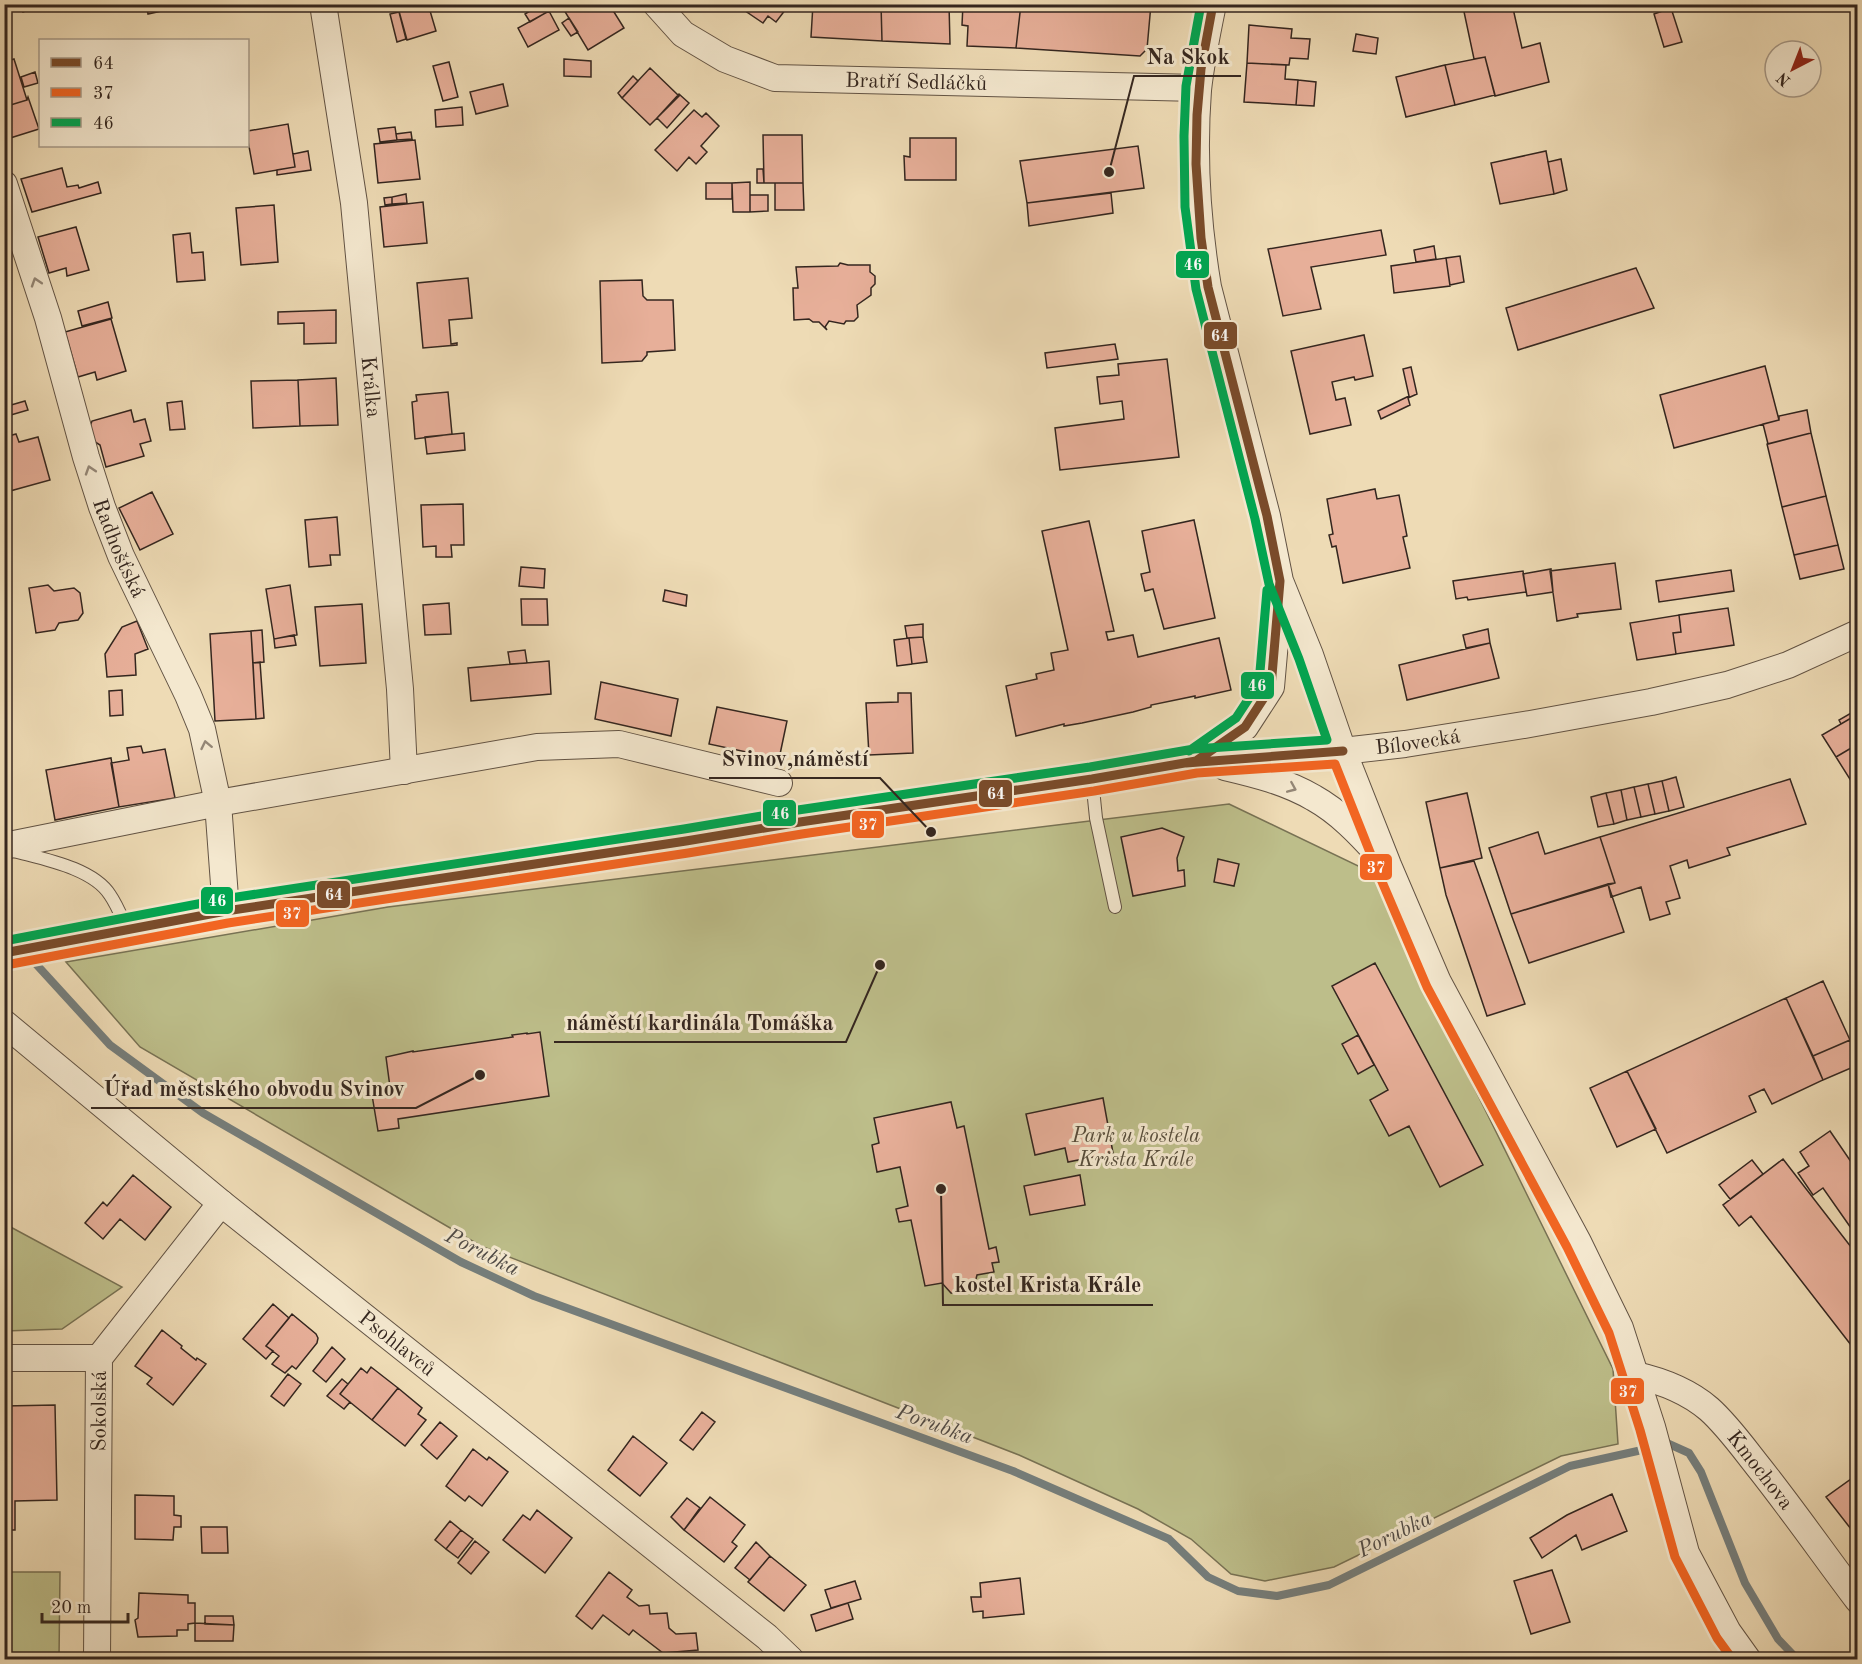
<svg xmlns="http://www.w3.org/2000/svg" width="1862" height="1664" font-family="'Old Standard TT',serif">
<style>
.green{fill:#bdbe8a;stroke:#787254;stroke-width:1.5}
.lines{fill:none;stroke-linecap:round;stroke-linejoin:round}
.stream{stroke:#757e7c;stroke-width:8}
.building{fill:#e7af99;stroke:#34261f;stroke-width:1.5}
.lane-casing{stroke:#625344;stroke-width:14}
.street-casing{stroke:#625344;stroke-width:28}
.lane{stroke:#f4e8cf;stroke-width:12}
.street{stroke:#f4e8cf;stroke-width:26}
.bus-1-casing{stroke:#f4e8cf;stroke-width:14}
.bus-2-casing{stroke:#f4e8cf;stroke-width:14}
.bus-3-casing{stroke:#f4e8cf;stroke-width:14}
.bus-1{stroke:#7a4b2a;stroke-width:9}
.bus-2{stroke:#f26522;stroke-width:9}
.bus-3{stroke:#00a651;stroke-width:9}
.oneway{stroke:#948777}
.labels{text-anchor:middle;stroke-width:6;stroke-linejoin:round;paint-order:stroke}
.street-label{font-size:21px;fill:#34261f;stroke:#f4e8cf}
.park-label{font-size:21px;font-style:italic;fill:#564c3a;stroke:#f4e8cf}
.water-label{font-size:22px;font-style:italic;fill:#4f4a46;stroke:#f4e8cf}
.leader{fill:none;stroke:#34261f;stroke-width:2}
.callout-dot{fill:#34261f;stroke:#f4e8cf;stroke-width:2}
.callout-label{font-size:22px;text-anchor:middle;font-weight:bold;fill:#34261f;stroke:#f4e8cf;stroke-width:6;stroke-linejoin:round;paint-order:stroke}
.line-badge{stroke:#f4e8cf;stroke-width:2}
.badge-label{font-size:16px;text-anchor:middle;font-weight:bold;fill:#fff}
</style>
<rect width="100%" height="100%" fill="#eedbb5"/>
<filter id="stains"><feTurbulence type="fractalNoise" baseFrequency=".00333" numOctaves="4"/><feColorMatrix values="0 0 0 0 .2 0 0 0 0 .09 0 0 0 0 .02 0 0 0 .5 -.17"/></filter>
<radialGradient id="worn" r=".72"><stop offset=".6" stop-color="#630" stop-opacity="0"/><stop offset="1" stop-color="#630" stop-opacity=".3"/></radialGradient>
<path class="green" d="M1229,804L1375,874L1429,996L1613,1369L1618,1444L1561,1456L1334,1567L1265,1581L1231,1574L1191,1539L1138,1509L1019,1455L481,1246L140,1047L66,962L388,907Z
M5,1224L122,1287L62,1329L5,1331Z
M5,1572H60L59,1659H5Z"/>
<g class="lines">
<path class="stream" d="M4,933L25,952L110,1045L203,1113L461,1262L534,1296L1013,1471L1169,1539L1208,1577L1238,1591L1277,1596L1329,1585L1570,1466L1669,1444L1689,1453L1701,1472L1745,1583L1778,1639L1798,1660"/>
</g>
<path class="building" d="M4,4H43L23,12L21,6L4,12Z
M146,4H174L175,8L148,14Z
M397,4H428L436,31L407,40Z
M541,4H552L554,8L530,22L525,14Z
M609,4L624,28L588,50L561,5Z
M735,4H788L789,5L776,22L768,16L763,23Z
M813,4H881L882,41L811,37Z
M881,4H949L950,44L882,41Z
M963,4H1021L1016,48L967,46L968,26L962,25Z
M1021,4H1151L1147,49L1140,56L1016,48Z
M1474,4H1512L1522,48L1540,43L1549,82L1495,96L1485,57L1474,59L1463,7Z
M1671,8L1682,42L1664,47L1654,14Z
M549,11L559,30L528,47L518,28Z
M399,12L406,39L397,42L390,14Z
M569,18L578,32L571,36L562,23Z
M1249,25L1292,29L1291,38L1310,39L1308,59L1290,58L1289,65L1247,63Z
M1356,34L1378,38L1376,54L1353,51Z
M1485,57L1495,95L1455,105L1445,65Z
M14,59L27,100L4,107V62Z
M564,59L591,61V77L564,76Z
M449,62L458,97L443,101L433,66Z
M1247,63L1286,65L1285,79L1298,80L1296,105L1244,102Z
M1445,65L1455,105L1406,117L1396,77Z
M650,68L679,96L650,125L622,98Z
M35,72L38,83L24,87L21,77Z
M633,76L638,81L622,98L618,93Z
M1298,80L1316,82L1314,106L1296,105Z
M503,84L508,106L476,114L470,92Z
M679,94L689,103L667,128L657,118Z
M28,97L39,129L7,139L4,131V107L27,100Z
M462,107L463,125L436,127L435,110Z
M694,110L702,117L706,113L719,126L701,146L707,152L696,164L689,157L677,171L655,150Z
M288,124L295,167L254,174L248,141V131Z
M395,127L397,140L380,142L378,129Z
M411,132L412,139L397,140L396,134Z
M763,135H802L803,183H764Z
M910,138H956V180H905L904,156L910,157Z
M415,140L420,179L378,183L374,144Z
M1138,146L1144,188L1027,203L1020,161Z
M308,151L311,170L277,175V170L295,167L293,154Z
M1546,151L1554,194L1500,204L1491,163Z
M1561,159L1567,190L1554,194L1548,162Z
M62,168L67,187L78,185L79,188L98,182L101,193L32,212L21,179Z
M757,169H763L764,183H757Z
M750,182V212H733L732,183Z
M706,183H732V199H706Z
M775,183H803L804,210H775Z
M1111,193L1113,213L1029,226L1027,203Z
M406,194L407,203L392,204V197Z
M750,195H768V211L750,212Z
M392,197V204L385,205L384,198Z
M423,202L427,243L384,247L380,207Z
M274,205L278,262L241,265L236,208Z
M76,227L89,270L67,276L66,268L49,273L38,237Z
M1381,230L1386,255L1311,267L1321,309L1283,316L1268,249Z
M190,233L192,253L203,252L205,280L177,282L173,235Z
M1434,246L1436,259L1416,262L1414,250Z
M1460,256L1464,282L1450,285L1446,258Z
M1446,258L1450,286L1394,293L1391,266Z
M840,263L848,265H870V272L875,276V284L871,288V295L857,305L858,317L854,321H846L844,324L829,321L825,327L827,330L819,322H813L809,319L794,320L793,288H798L796,267L838,266Z
M1636,268L1654,308L1518,350L1506,308Z
M468,278L472,318L449,320L451,344L457,343V345L423,348L417,283Z
M642,280L643,296L647,300H673L675,350L647,352V355L642,361L602,363L600,281Z
M108,302L112,318L82,326L78,311Z
M336,310V343L304,344V323L278,324V312Z
M111,319L126,371L97,380L95,372L78,377L65,332Z
M1364,335L1373,376L1355,380L1354,377L1332,382L1336,400L1345,398L1351,425L1310,434L1291,351Z
M1115,344L1118,359L1047,368L1045,353Z
M1167,359L1179,457L1060,470L1055,428L1124,419L1122,401L1100,404L1097,377L1119,375L1118,364Z
M1765,366L1779,420L1674,448L1660,395Z
M1411,367L1417,394L1408,398L1410,405L1381,419L1378,411L1409,396L1403,369Z
M4,378L9,393L4,395Z
M336,378L338,425L300,426L298,380Z
M298,380L300,426L253,428L251,381Z
M448,392L452,434L415,439L412,402L417,401L416,395Z
M25,401L28,410L4,417V407Z
M182,401L185,429L170,430L167,403Z
M131,410L134,422L145,419L151,441L140,444L144,456L106,467L100,445L92,440L89,429L92,421Z
M1807,410L1811,433L1768,444L1763,424L1779,420V416Z
M464,433L465,450L427,454L425,437Z
M1811,433L1826,496L1782,507L1767,444Z
M16,434L19,442L38,437L50,480L10,491L4,473V446L7,445L5,437Z
M1375,489L1377,499L1399,495L1407,536L1403,537L1410,568L1343,583L1336,546L1332,547L1329,535L1333,534L1327,499Z
M152,492L173,534L140,550L119,508Z
M1826,496L1838,545L1794,555L1782,507Z
M463,504L464,545H451L452,557H436V546L423,547L421,505Z
M337,517L340,555H330L331,565L309,567L305,520Z
M1194,520L1215,618L1164,629L1153,589L1145,591L1141,574L1150,572L1142,531Z
M1089,521L1114,631L1106,632L1108,640L1133,635L1138,657L1219,638L1231,690L1195,698V696L1151,705V707L1133,712L1082,723L1064,726V724L1016,736L1006,686L1037,679L1036,674L1054,670L1051,653L1068,650L1042,531Z
M1838,545L1844,569L1800,579L1794,555Z
M1615,563L1621,609L1577,614L1578,617L1557,621L1550,571Z
M521,567L545,569L544,588L519,586Z
M1551,569L1553,592L1527,596L1523,574Z
M1731,570L1734,591L1659,602L1656,581Z
M1523,571L1526,592L1468,600L1467,597L1456,599L1453,581Z
M48,585L54,591L74,588L80,593L83,613L78,620L59,623L55,630L36,633L29,588Z
M290,585L297,635L274,639L266,589Z
M665,590L687,595L686,606L663,601Z
M521,599H547L548,625H522Z
M449,603L451,634L425,635L423,605Z
M362,604L366,663L320,666L315,607Z
M1728,608L1734,645L1676,654L1673,633L1681,632L1679,615Z
M1679,615L1681,632L1673,633L1676,654L1637,660L1630,623Z
M137,621L148,649L135,654L136,675L107,677L105,654L122,627Z
M923,624V637L907,638L905,626Z
M1488,629L1490,643L1466,648L1463,635Z
M262,630L264,662L253,663L251,631Z
M251,631L256,719L215,721L210,634Z
M294,635L296,645L275,648L274,639Z
M923,637L927,662L912,664L909,638Z
M909,638L912,664L897,666L894,640Z
M1490,643L1499,678L1407,700L1399,665Z
M525,650L527,663L510,664L508,652Z
M549,661L551,694L471,701L468,668Z
M260,662L264,718L256,719L253,663Z
M601,682L678,699L671,736L595,719Z
M122,690L123,715L110,716L109,691Z
M898,693H911L913,753L869,755L866,703L898,702Z
M717,707L787,721L779,759L709,744Z
M1858,709V714L1841,724L1839,720Z
M1858,714V744L1836,757L1822,735Z
M1858,744V792L1836,757Z
M141,746L143,753L165,749L175,798L119,807L111,763L129,760L127,748Z
M111,758L119,807L55,820L46,770Z
M1676,777L1684,807L1669,811L1662,781Z
M1790,779L1806,824L1727,848L1730,855L1689,868L1687,860L1670,866L1680,898L1666,902L1670,914L1650,920L1641,887L1611,897L1608,884L1615,883L1600,837Z
M1662,781L1669,811L1655,814L1648,784Z
M1648,784L1655,814L1641,817L1634,787Z
M1634,787L1641,817L1627,820L1621,790Z
M1621,790L1627,820L1614,824L1606,793Z
M1467,793L1482,858L1440,868L1426,802Z
M1606,793L1614,824L1598,827L1591,797Z
M1162,828L1184,837L1177,858L1178,871L1184,870L1185,886L1133,896L1121,837Z
M1538,832L1545,854L1600,837L1615,883L1511,914L1489,848Z
M1218,859L1239,864L1234,886L1214,882Z
M1474,861L1525,1004L1487,1016L1446,895L1440,868Z
M1608,884L1624,932L1529,963L1511,914Z
M1375,963L1483,1165L1440,1187L1409,1126L1389,1136L1370,1100L1388,1090L1332,986Z
M1823,981L1850,1040L1813,1056L1786,998Z
M1786,998L1823,1080L1772,1104L1764,1089L1749,1096L1756,1112L1667,1153L1627,1071Z
M540,1032L549,1096L398,1119L399,1128L378,1131L371,1089L390,1087L386,1057L413,1051V1052L513,1037L512,1035L527,1033V1034Z
M1358,1035L1374,1065L1358,1074L1342,1044Z
M1850,1040L1858,1058V1065L1823,1080L1813,1056Z
M1627,1071L1656,1129L1617,1147L1590,1088Z
M1103,1098L1113,1153L1068,1162L1065,1148L1035,1155L1026,1114Z
M951,1102L957,1128L964,1126L989,1249L996,1247L999,1262L992,1263L994,1272L977,1275L974,1287L963,1294L951,1293L942,1283L925,1286L911,1220L899,1222L896,1209L908,1206L900,1167L877,1172L872,1145L879,1143L874,1118Z
M1830,1131L1858,1172V1238L1823,1188L1813,1195L1798,1173L1809,1166L1800,1152Z
M1783,1159L1858,1256V1354L1751,1216L1739,1226L1723,1205Z
M1752,1160L1763,1174L1730,1199L1719,1185Z
M133,1175L171,1207L145,1240L120,1219L103,1239L85,1223L103,1202L107,1206Z
M1080,1175L1085,1205L1030,1215L1024,1186Z
M273,1304L289,1318L266,1346L273,1351L266,1359L243,1339Z
M292,1314L316,1334L318,1338L317,1343L296,1369L292,1366L285,1373L272,1364L279,1356L266,1346Z
M162,1330L182,1346L181,1348L196,1360L197,1358L206,1364L173,1405L147,1384L152,1378L135,1366Z
M332,1347L345,1359L326,1382L313,1371Z
M371,1367L398,1388L372,1420L340,1394L361,1368L367,1373Z
M288,1374L301,1384L284,1406L271,1396Z
M342,1379L348,1384L340,1394L350,1402L344,1409L327,1396Z
M398,1388L422,1408L418,1414L426,1420L405,1446L372,1420Z
M55,1405L57,1500L15,1501V1530H4V1406Z
M702,1412L715,1422L693,1450L680,1440Z
M440,1422L457,1436L437,1459L421,1445Z
M633,1436L667,1463L640,1496L608,1470Z
M473,1449L487,1460L489,1457L508,1472L482,1506L469,1496L465,1501L446,1486Z
M1858,1474V1538L1826,1497Z
M1612,1494L1627,1531L1582,1550L1576,1535L1542,1558L1530,1538L1567,1515Z
M135,1495L174,1496V1515L181,1516V1527H174L173,1540L135,1539Z
M710,1497L745,1525L732,1542L737,1546L724,1562L684,1530Z
M687,1498L700,1508L684,1530L671,1517Z
M537,1510L572,1538L545,1573L503,1540L523,1515L530,1520Z
M450,1521L461,1530L446,1549L435,1540Z
M201,1527H227L228,1553H202Z
M461,1530L473,1539L458,1558L446,1549Z
M475,1541L489,1552L471,1574L458,1563Z
M756,1542L770,1556L750,1580L735,1568Z
M770,1556L806,1585L784,1611L748,1582Z
M1552,1570L1570,1622L1531,1634L1514,1581Z
M609,1572L632,1590L627,1597L639,1606L649,1605L650,1614L667,1613L669,1628L676,1634L696,1633L698,1650L663,1653L633,1630L629,1635L603,1615L592,1629L576,1616Z
M1020,1578L1024,1614L983,1618V1611L973,1612L971,1597H981L980,1583Z
M855,1581L861,1599L831,1608L825,1590Z
M139,1593L188,1595V1603H195V1623L188,1624V1630H177V1636L138,1637L135,1620L138,1618Z
M848,1603L853,1619L816,1631L811,1615Z
M205,1616H233L234,1625L205,1624Z
M195,1623L234,1625L233,1641H195Z"/>
<g class="lines">
<g class="lane-casing">
<path id="lane" d="M1092,779L1096,818L1115,907
M14,851C43,859 93,868 110,895C117,905 122,918 127,929"/>
</g>
<g class="street-casing">
<g id="street">
<path id="s1" d="M323,4L354,203L400,689L404,771"/>
<path id="s2" d="M656,4L683,34L725,59L775,78L1198,88"/>
<path d="M1213,4C1207,33 1201,62 1198,90C1193,157 1197,221 1208,287L1267,516L1280,581L1310,655L1343,751L1388,865L1438,982L1578,1242L1620,1328L1652,1427L1686,1553L1728,1632L1748,1660"/>
<path id="s3" d="M4,184L48,318L86,457L102,507L121,556L188,695L202,729L218,803L226,911"/>
<path d="M1196,761L1245,727L1271,687L1280,585"/>
<path d="M1225,767C1255,774 1287,782 1314,798C1339,812 1359,833 1378,854"/>
<path d="M4,846L218,803L537,747L619,744L779,783"/>
<path id="s4" d="M4,953L226,911L686,841L800,822L1092,779L1196,761L1343,751L1405,744L1530,724L1651,702L1727,685L1788,665L1858,633"/>
<path id="s5" d="M4,1023L221,1203L767,1637L791,1660"/>
<path d="M4,1358H99"/>
<path id="s6" d="M1635,1375C1662,1381 1688,1391 1709,1409C1727,1425 1742,1446 1757,1465C1792,1509 1824,1555 1858,1600"/>
<path id="s7" d="M97,1660L99,1358L221,1203"/>
</g>
</g>
<use href="#lane" class="lane"/>
<use href="#street" class="street"/>
<g class="bus-1-casing">
<path id="bus-1" d="M1186,763L1343,751
M4,953L226,911L686,841L800,822L1092,779L1196,761L1245,727L1271,687L1280,581L1267,516L1208,287L1201,238L1196,164L1197,115L1201,69L1213,4"/>
</g>
<g class="bus-2-casing">
<path id="bus-2" d="M6,965L228,923L688,853L802,834L1094,791L1197,773L1335,764L1377,870L1427,987L1567,1247L1609,1333L1640,1430L1675,1557L1717,1638L1733,1660"/>
</g>
<g class="bus-3-casing">
<path id="bus-3" d="M1189,751L1236,718L1259,683L1267,590
M4,941L224,899L684,829L798,810L1090,767L1194,749L1327,740L1299,659L1269,584L1255,519L1196,289L1185,207L1184,136L1186,86L1201,4"/>
</g>
<use href="#bus-1" class="bus-1"/>
<use href="#bus-2" class="bus-2"/>
<use href="#bus-3" class="bus-3"/>
</g>
<defs><path id="oneway-chevron" d="M-2-3.5L2.5 0L-2 3.5" fill="none" stroke-width="1.6" stroke-linecap="round" stroke-linejoin="round" transform="scale(1.5)"/></defs>
<g class="oneway">
<use href="#oneway-chevron" transform="translate(36 282) rotate(-108)"/>
<use href="#oneway-chevron" transform="translate(90 470) rotate(-108)"/>
<use href="#oneway-chevron" transform="translate(206 745) rotate(-102)"/>
<use href="#oneway-chevron" transform="translate(1292 788) rotate(23)"/>
</g>
<g class="labels">
<g class="street-label">
<text dy="7" stroke="none"><textPath href="#s2" startOffset="284">Bratří Sedláčků</textPath></text>
<text dy="7" stroke="none"><textPath href="#s1" startOffset="386">Králka</textPath></text>
<text dy="7" stroke="none"><textPath href="#s3" startOffset="382">Radhošťská</textPath></text>
<text dy="7" stroke="none"><textPath href="#s4" startOffset="1430">Bílovecká</textPath></text>
<text dy="7" stroke="none"><textPath href="#s5" startOffset="507">Psohlavců</textPath></text>
<text dy="7" stroke="none"><textPath href="#s7" startOffset="249">Sokolská</textPath></text>
<text dy="7" stroke="none"><textPath href="#s6" startOffset="162">Kmochova</textPath></text>
</g>
<g class="park-label">
<text x="1136" y="1142">Park u kostela<tspan x="1136" dy="24">Krista Krále</tspan></text>
</g>
<g class="water-label">
<text transform="translate(483 1251) rotate(27)" y="8">Porubka</text>
<text transform="translate(935 1423) rotate(20)" y="8">Porubka</text>
<text transform="translate(1394 1533) rotate(-26)" y="8">Porubka</text>
</g>
</g>
<path class="leader" d="M1109 172L1134 76H1241M931 832L880 778H709M880 965L846 1042H554M480 1075L416 1108H91M941 1189L943 1305H1153"/>
<g class="callout-dot">
<circle cx="1109" cy="172" r="6"/>
<circle cx="931" cy="832" r="6"/>
<circle cx="880" cy="965" r="6"/>
<circle cx="480" cy="1075" r="6"/>
<circle cx="941" cy="1189" r="6"/>
</g>
<g class="callout-label">
<text x="1188" y="64">Na Skok</text>
<text x="795" y="766">Svinov,náměstí</text>
<text x="700" y="1030">náměstí kardinála Tomáška</text>
<text x="254" y="1096">Úřad městského obvodu Svinov</text>
<text x="1048" y="1292">kostel Krista Krále</text>
</g>
<g class="line-badge">
<rect x="1175" y="250" width="35" height="29" rx="6" fill="#00a651"/>
<rect x="1203" y="321" width="35" height="29" rx="6" fill="#7a4b2a"/>
<rect x="1240" y="671" width="35" height="29" rx="6" fill="#00a651"/>
<rect x="978" y="779" width="35" height="29" rx="6" fill="#7a4b2a"/>
<rect x="762" y="799" width="35" height="28" rx="6" fill="#00a651"/>
<rect x="851" y="810" width="34" height="29" rx="6" fill="#f26522"/>
<rect x="1359" y="853" width="34" height="28" rx="6" fill="#f26522"/>
<rect x="316" y="880" width="35" height="29" rx="6" fill="#7a4b2a"/>
<rect x="200" y="886" width="34" height="29" rx="6" fill="#00a651"/>
<rect x="275" y="899" width="35" height="29" rx="6" fill="#f26522"/>
<rect x="1610" y="1377" width="35" height="28" rx="6" fill="#f26522"/>
</g>
<g class="badge-label">
<text x="1193" y="270">46</text>
<text x="1220" y="341">64</text>
<text x="1257" y="691">46</text>
<text x="996" y="799">64</text>
<text x="780" y="819">46</text>
<text x="868" y="830">37</text>
<text x="1376" y="873">37</text>
<text x="334" y="900">64</text>
<text x="217" y="906">46</text>
<text x="292" y="919">37</text>
<text x="1628" y="1397">37</text>
</g>
<rect width="1862" height="1664" fill="none" stroke="#eedbb5" stroke-width="24"/>
<rect x="6" y="6" width="1850" height="1652" fill="none" stroke="#34261f" stroke-width="3"/>
<rect x="12" y="12" width="1838" height="1640" fill="none" stroke="#34261f" stroke-width="1.5"/>
<rect x="39" y="39" width="210" height="108" fill="#f4e8cf" stroke="#a79a89" stroke-width="1.5"/>
<rect x="51" y="58" width="30" height="9" fill="#7a4b2a" stroke="#a79a89" stroke-width="1.5"/>
<text x="93" y="69" font-size="18" fill="#34261f">64</text>
<rect x="51" y="88" width="30" height="9" fill="#f26522" stroke="#a79a89" stroke-width="1.5"/>
<text x="93" y="99" font-size="18" fill="#34261f">37</text>
<rect x="51" y="118" width="30" height="9" fill="#00a651" stroke="#a79a89" stroke-width="1.5"/>
<text x="93" y="129" font-size="18" fill="#34261f">46</text>
<g transform="translate(1793 69) rotate(222)"><circle r="28" fill="#f4e8cf" stroke="#a79a89" stroke-width="1.5"/>
<path d="M0-4.5L10 22L0 15L-10 22Z" fill="#8f2418"/>
<text y="-9" font-size="16" font-weight="bold" text-anchor="middle" fill="#34261f">N</text>
</g>
<path d="M42 1613v9h86v-9" fill="none" stroke="#34261f" stroke-width="3"/>
<text x="51" y="1613" font-size="18" fill="#34261f" stroke="#f4e8cf" stroke-width="4.5" paint-order="stroke">20 m</text>
<rect width="100%" height="100%" filter="url(#stains)"/>
<rect width="100%" height="100%" fill="url(#worn)"/>
</svg>
